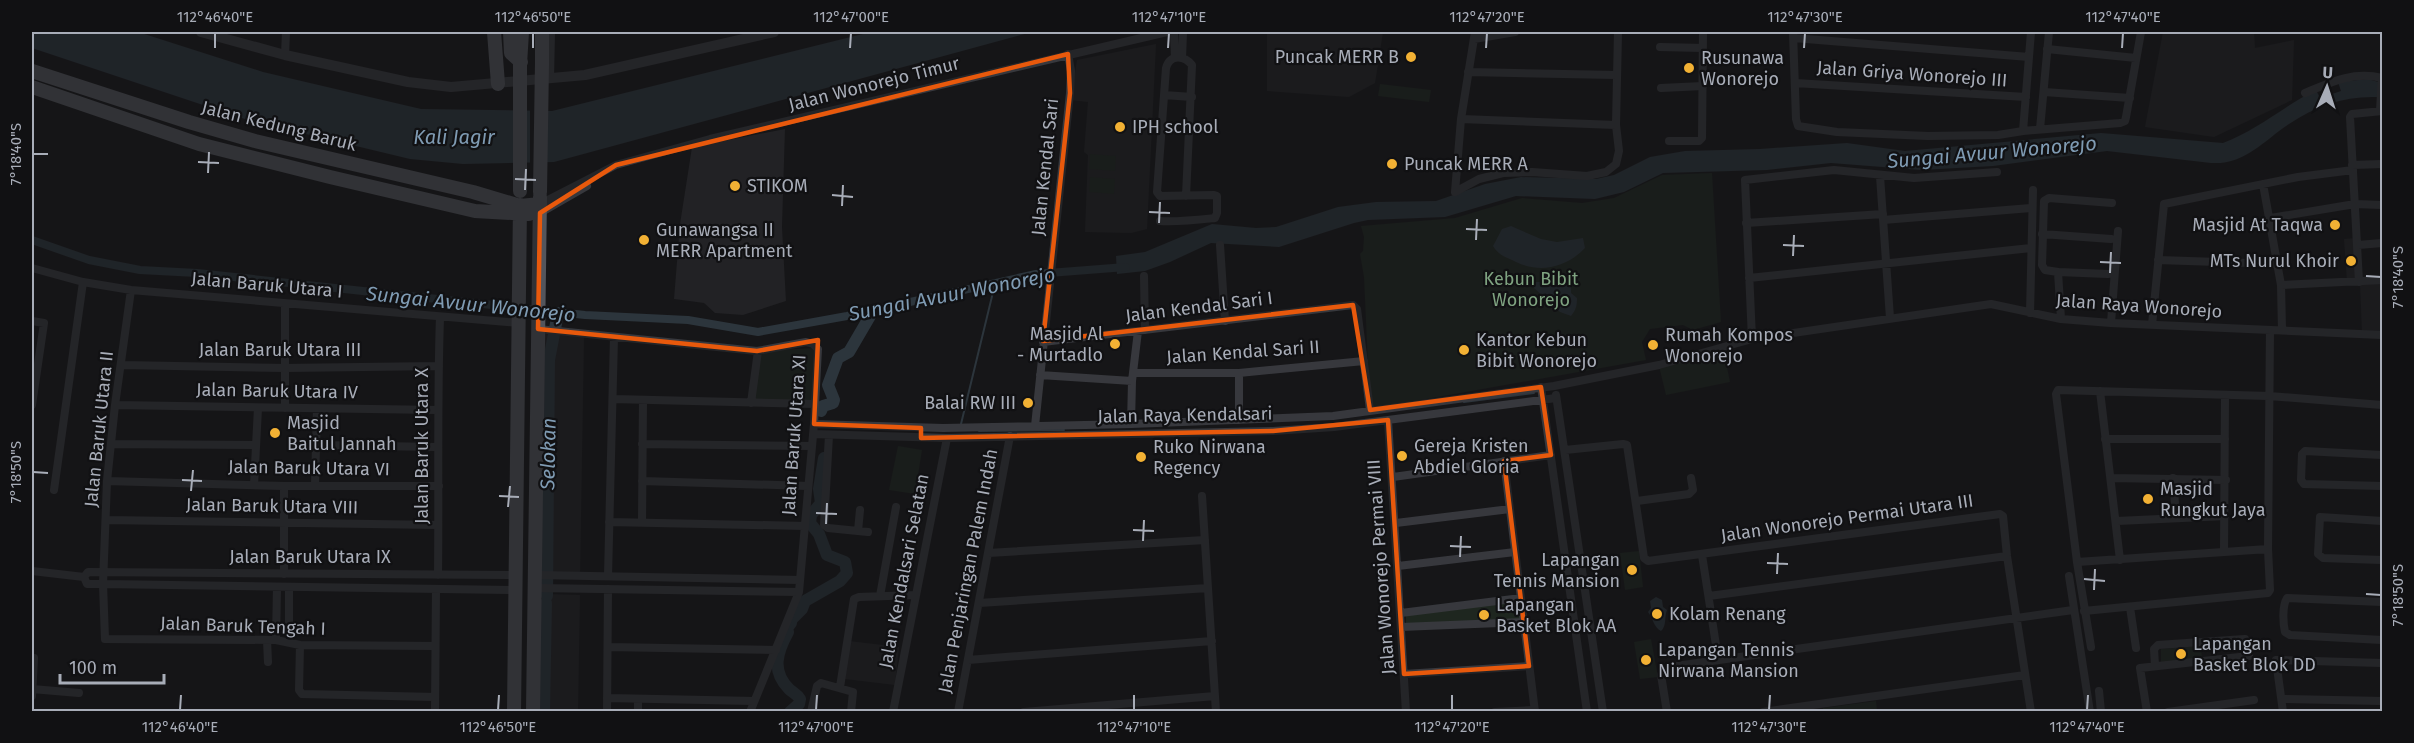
<svg xmlns="http://www.w3.org/2000/svg" width="2414" height="743" font-family="'Fira Sans',sans-serif">
<style>
.built{fill:#222225}
.green{fill:#1e261f}
.water{fill:#2c353c}
.pier{fill:#161618}
.lines{fill:none;stroke-linecap:round;stroke-linejoin:round}
.stream{stroke:#2c353c;stroke-width:2}
.canal{stroke:#2c353c;stroke-width:8}
.river{stroke:#2c353c;stroke-width:12}
.minor{stroke:#37383d;stroke-width:8}
.tertiary{stroke:#37383d;stroke-width:10}
.primary{stroke:#53555c;stroke-width:14}
.primary-bridge{stroke:#53555c;stroke-width:14}
.marked{fill:none;stroke:#e8590c;stroke-width:4.5;stroke-linejoin:round}
.ticks{fill:none;stroke:#a8adb8;stroke-width:2}
.poi-dot{fill:#f2b134;stroke:#111113;stroke-width:2}
.labels{text-anchor:middle;stroke-width:4.5;stroke-linejoin:round;paint-order:stroke}
.poi-label{font-size:18px;fill:#a8adb8;stroke:#111113;text-anchor:start}
.street-label{font-size:18px;fill:#a8adb8;stroke:#111113}
.park-label{font-size:18px;fill:#7fa381;stroke:#111113}
.water-label{font-size:20px;font-style:italic;fill:#7f9bb3;stroke:#111113}
.neatline{fill:none;stroke:#a8adb8;stroke-width:2}
.ticks-label{font-size:15px;text-anchor:middle;fill:#a8adb8}
</style>
<rect width="100%" height="100%" fill="#161618"/>
<path class="built" d="M1267,32H1383L1375,83L1349,97L1267,91Z
M2163,32H2254L2255,48L2294,40L2292,100L2214,137L2145,127Z
M1156,44L1147,229L1131,233L1085,232L1088,155L1084,152L1088,102L1071,100L1077,60Z
M785,129L782,227L786,301L743,315L715,313L704,303L674,299L680,224L692,147Z
M2357,238V281H2347L2344,239Z
M2382,281V334L2362,333L2360,283Z
M545,334L584,337L580,577L548,576L541,568Z
M544,594L580,595L578,711H543Z
M849,641L899,647L895,685L845,679Z"/>
<path class="green" d="M1380,84L1431,90L1429,102L1378,96Z
M1090,154L1116,156L1115,171L1089,169Z
M1712,173L1721,322L1693,330L1683,325L1650,329L1642,342L1646,360L1370,409L1364,277L1360,254L1363,251L1364,237L1361,226L1455,218L1522,198L1582,203L1614,198L1662,175Z
M1090,177L1115,179L1114,194L1089,192Z
M814,348V402L753,400L760,351Z
M1723,348L1730,382L1666,395L1659,366Z
M898,446L922,450L915,494L889,490Z
M1639,551L1643,587L1625,590L1620,553Z
M1520,601L1523,619L1406,625V615Z
M1651,639L1658,677L1640,679L1634,642Z
M2201,646L2202,660L2161,664V649Z
M1876,701L1877,711H1823V708Z"/>
<path class="water" d="M32,32H138L263,72L421,109L552,111L871,32H1032L554,162L463,164L410,159L248,120L32,48Z
M2368,79L2382,83L2377,97C2344,96 2316,106 2289,124C2263,141 2245,165 2211,163L2107,151L1993,166L1921,170L1831,163L1767,170L1663,173L1624,192L1595,199L1516,196L1445,217L1368,220L1354,223L1279,247L1211,243L1170,262L1145,271L1117,274L1116,256L1145,252L1212,224L1256,228L1276,227L1338,207L1376,202L1436,201L1485,184L1521,177L1596,179L1614,175L1650,157L1685,151L1760,149L1847,143L1905,151L2101,133L2223,143C2256,131 2284,106 2316,90L2320,98L2341,91L2338,82Z
M1511,226L1541,239L1557,242L1583,238L1585,248C1567,267 1541,274 1516,262C1506,257 1499,256 1493,246L1502,229Z
M1574,275L1575,278L1573,280L1574,284L1571,286V293L1577,298C1577,306 1576,310 1571,316L1560,312L1534,288L1535,282H1555Z
M1656,597L1662,600L1663,607L1667,610C1664,617 1667,626 1661,631C1654,628 1653,618 1648,612L1651,608L1650,601Z"/>
<path class="pier" d="M530,109H546L545,165H530Z"/>
<g class="lines">
<path class="stream" d="M1464,402L1534,393
M961,424L995,284
M979,431L1064,430"/>
<path class="canal" d="M32,240L89,260L140,270L197,273L585,315L688,320L758,332L847,316L1036,274L1126,267"/>
<path class="river" d="M821,411L823,406L833,403L834,400L828,385L838,358L849,352L873,311
M547,596L549,360L558,313
M544,712L546,603
M790,712L799,704L800,699C797,694 793,693 789,689C771,671 777,652 788,632L787,628L791,623V620L802,609L805,601L840,581L847,573L845,562L827,555L819,534L810,523L811,515L821,503L819,489L824,458"/>
<path class="minor" d="M1174,32L1175,58
M1475,32L1461,119L1455,192L1479,179L1503,173L1532,172L1587,176L1606,172L1616,164L1619,151L1616,125L1618,32
M1793,32L1796,119L1798,126L1837,132L1928,136L1998,135L2023,131L2120,123L2125,121L2126,117L2141,32
M1794,38L2029,57
M1474,39L1515,32
M1660,47L1703,48
M2047,49L2136,58
M285,55L286,32
M1182,58L1183,32
M1468,72L1617,75
M550,78L551,32
M1795,83L2026,97
M1661,88L1703,86
M2044,92L2130,98
M2305,93C2331,82 2353,71 2382,78
M1164,95L1192,97
M2380,111L2382,77
M1461,119L1616,125
M2040,129L2049,32
M2023,131L2031,32
M1669,141H1699L1702,138L1703,32
M2352,165L2382,164
M1880,176L1890,318
M2263,184L2281,285L2282,330
M540,204L616,165L710,139L1167,32
M540,213L587,186
M2271,218L2355,204L2382,205
M1883,220L2031,208
M1160,221C1179,222 1196,220 1215,218L1217,213V196L1214,195L1160,196L1157,192L1166,68C1170,54 1184,55 1192,65L1186,196
M1746,223L1883,214
M2042,234L2111,239
M1220,245L1225,321
M2358,245L2382,243
M2158,260L2278,264
M32,268L83,282L131,290L520,323
M2058,272L2108,274
M1144,276L1145,330
M1749,278L2031,248
M2359,282L2350,117L2352,114L2382,111
M2281,285L2382,280
M131,290L115,405L107,481L103,584L105,639L276,640L300,645L435,646
M285,304V408
M2030,313L2033,190
M2061,319L2058,272L2045,270L2042,265L2044,201L2049,198L2112,203
M32,321L44,323L32,405
M2111,323L2118,231
M2152,325L2164,204L2298,177L2353,170
M538,329L757,351L806,342L813,344L818,349L814,424L799,592L750,712
M1752,339L1745,180L1834,170L1914,178L1997,172
M1043,342L1353,305L1357,309L1370,410
M121,365L285,368L439,366
M1133,373H1239L1364,361
M1040,375L1132,381
M1541,387L1587,712
M2100,391L2120,560
M1556,395L1603,712
M613,399L815,404
M751,403L758,351
M115,405L438,410
M1239,420V373
M1388,420L1406,712
M814,424L943,428L1131,424L1333,416L1554,386L1659,365L1752,339L1991,304L2061,319L2111,323L2382,335
M1131,424L1132,381L1138,331
M1035,426L1070,93L1071,71L1068,54
M813,434L947,438L1273,431L1334,427L1556,398
M829,435L824,525L828,528L868,532
M2105,439H2225
M111,444L255,445
M642,444L812,446
M316,445L437,447
M1565,450L1623,444L1627,445L1644,558L1648,561L2000,514L2003,516L2007,556L2031,712
M2382,455L2305,451L2302,454L2301,480L2304,484L2382,486
M1504,461L1535,712
M1393,477L1551,455
M2111,478L2226,480
M2173,478L2176,517
M107,481L284,486H439
M642,481L808,486
M254,485L258,408
M315,485L317,409
M54,490L83,282
M1202,496L1216,712
M1637,501L1689,494L1693,490L1691,478
M106,520L438,525
M2117,521L2225,516
M2382,521L2320,517L2318,554L2323,558L2382,560
M609,522L805,526
M642,522L643,400
M1396,523L1510,509
M858,531L860,510
M2224,552L2225,395
M988,553L1205,540
M1702,555L1718,658
M2077,562L2268,549
M1398,566L1515,552
M32,571L84,577L87,584H103L516,590
M284,574V486
M438,575C439,489 437,403 440,317
M536,575L800,580
M608,576L614,337
M2069,576L2090,712
M84,577L88,572L517,575
M289,587V641
M536,588L799,592
M880,596L896,507
M1709,596L2007,556
M2382,602L2287,598C2282,606 2283,623 2285,632L2290,635L2382,640
M979,603L1208,588
M2130,607L2136,648
M2084,611L2268,593L2270,590L2268,549L2270,330
M1401,613L1521,598
M1401,627L1524,622
M267,640L268,662
M276,640L277,587
M300,645L299,690L302,694L435,697
M608,647L776,650
M2091,647L2077,562L2056,394L2058,390L2269,396L2382,405
M968,660L1212,641
M2155,666L2154,649L2158,645L2245,639
M1404,674L1529,666
M840,687L854,599L859,597L916,595
M32,689L79,693
M2099,691L2101,712
M32,696L34,658
M607,698L754,701
M2282,699L2382,701
M435,712L436,589
M607,712L608,589
M638,712V699
M811,712L817,686L821,683L853,692L851,712
M893,712L947,438
M958,712L1010,436
M1024,712L1215,696
M1495,712L1535,710
M1667,712L1661,675L1663,670L1669,667L2073,610
M1763,712L2025,675
M2147,712L2140,668L2249,656
M2168,712L2254,700
M2283,712L2276,660L2382,663"/>
<path class="tertiary" d="M201,32L285,55L408,82L451,87L585,75L774,32"/>
<path class="primary" d="M494,32L498,84
M510,32L511,53L521,62
M542,63V32
M520,64L522,32
M32,71L189,122L255,141L473,192L520,206L540,204
M32,87L199,144L330,177L475,211L529,214
M514,712L520,205
M533,712L540,197"/>
<path class="primary-bridge" d="M520,64V191
M540,192L542,63"/>
</g>
<path d="M0 0H2414V743H0ZM1068,54L1070,93L1043,341L1353,305L1370,410L1541,387L1551,455L1504,461L1529,666L1404,674L1388,420L1273,431L921,438V428L814,424L818,340L757,351L538,329L540,213L616,165Z" fill="#161618" fill-opacity=".55" fill-rule="evenodd"/>
<path class="marked" d="M1068,54L1070,93L1043,341L1353,305L1370,410L1541,387L1551,455L1504,461L1529,666L1404,674L1388,420L1273,431L921,438V428L814,424L818,340L757,351L538,329L540,213L616,165Z"/>
<path class="ticks" d="M215,48V33M533,48V33M850,48L851,33M1168,48L1169,33M1486,48L1487,33M1804,48L1805,33M2122,48L2123,33M33,154H48M198,162L219,163M208,173L209,152M515,179L536,180M525,190L526,169M832,195L853,197M842,206L843,185M1149,212L1170,213M1159,223L1160,202M1466,229L1487,230M1476,240L1477,219M1783,245L1804,246M1793,256L1794,235M2100,262L2121,263M2110,273L2111,252M2366,276L2381,277M33,472L48,473M182,480L202,481M191,491L193,470M499,496L519,497M508,507L510,486M816,513L837,514M826,524L827,503M1133,530L1154,531M1143,541L1144,520M1450,546L1471,547M1460,557L1461,536M1767,563L1788,564M1777,574L1778,553M2084,579L2105,581M2094,590L2095,569M2366,594L2381,595M180,710L181,695M498,710L499,695M816,710L817,695M1134,710V695M1452,710V695M1769,710L1770,695M2087,710L2088,695"/>
<g class="poi-dot">
<circle cx="1411" cy="57" r="6"/>
<circle cx="1689" cy="68" r="6"/>
<circle cx="1120" cy="127" r="6"/>
<circle cx="1392" cy="164" r="6"/>
<circle cx="735" cy="186" r="6"/>
<circle cx="2335" cy="225" r="6"/>
<circle cx="644" cy="240" r="6"/>
<circle cx="2351" cy="261" r="6"/>
<circle cx="1115" cy="344" r="6"/>
<circle cx="1653" cy="345" r="6"/>
<circle cx="1464" cy="350" r="6"/>
<circle cx="1028" cy="403" r="6"/>
<circle cx="275" cy="433" r="6"/>
<circle cx="1402" cy="456" r="6"/>
<circle cx="1141" cy="457" r="6"/>
<circle cx="2148" cy="499" r="6"/>
<circle cx="1632" cy="570" r="6"/>
<circle cx="1657" cy="614" r="6"/>
<circle cx="1484" cy="615" r="6"/>
<circle cx="2181" cy="654" r="6"/>
<circle cx="1646" cy="660" r="6"/>
</g>
<g class="labels">
<g class="poi-label">
<text x="1399" y="63" text-anchor="end">Puncak MERR B</text>
<text x="1701" y="64">Rusunawa<tspan x="1701" dy="21">Wonorejo</tspan></text>
<text x="1132" y="133">IPH school</text>
<text x="1404" y="170">Puncak MERR A</text>
<text x="747" y="192">STIKOM</text>
<text x="2323" y="231" text-anchor="end">Masjid At Taqwa</text>
<text x="656" y="236">Gunawangsa II<tspan x="656" dy="21">MERR Apartment</tspan></text>
<text x="2339" y="267" text-anchor="end">MTs Nurul Khoir</text>
<text x="1103" y="340" text-anchor="end">Masjid Al<tspan x="1103" dy="21">- Murtadlo</tspan></text>
<text x="1665" y="341">Rumah Kompos<tspan x="1665" dy="21">Wonorejo</tspan></text>
<text x="1476" y="346">Kantor Kebun<tspan x="1476" dy="21">Bibit Wonorejo</tspan></text>
<text x="1016" y="409" text-anchor="end">Balai RW III</text>
<text x="287" y="429">Masjid<tspan x="287" dy="21">Baitul Jannah</tspan></text>
<text x="1414" y="452">Gereja Kristen<tspan x="1414" dy="21">Abdiel Gloria</tspan></text>
<text x="1153" y="453">Ruko Nirwana<tspan x="1153" dy="21">Regency</tspan></text>
<text x="2160" y="495">Masjid<tspan x="2160" dy="21">Rungkut Jaya</tspan></text>
<text x="1620" y="566" text-anchor="end">Lapangan<tspan x="1620" dy="21">Tennis Mansion</tspan></text>
<text x="1496" y="611">Lapangan<tspan x="1496" dy="21">Basket Blok AA</tspan></text>
<text x="1669" y="620">Kolam Renang</text>
<text x="2193" y="650">Lapangan<tspan x="2193" dy="21">Basket Blok DD</tspan></text>
<text x="1658" y="656">Lapangan Tennis<tspan x="1658" dy="21">Nirwana Mansion</tspan></text>
</g>
<g class="street-label">
<text transform="translate(1912 74) rotate(4)" y="6">Jalan Griya Wonorejo III</text>
<text transform="translate(874 84) rotate(-14)" y="6">Jalan Wonorejo Timur</text>
<text transform="translate(279 126) rotate(14)" y="6">Jalan Kedung Baruk</text>
<text transform="translate(1045 167) rotate(-84)" y="6">Jalan Kendal Sari</text>
<text transform="translate(267 285) rotate(5)" y="6">Jalan Baruk Utara I</text>
<text transform="translate(2139 306) rotate(4)" y="6">Jalan Raya Wonorejo</text>
<text transform="translate(1199 307) rotate(-7)" y="6">Jalan Kendal Sari I</text>
<text x="280" y="356">Jalan Baruk Utara III</text>
<text transform="translate(1243 352) rotate(-4)" y="6">Jalan Kendal Sari II</text>
<text transform="translate(277 391) rotate(1)" y="6">Jalan Baruk Utara IV</text>
<text transform="translate(1185 415) rotate(-1)" y="6">Jalan Raya Kendalsari</text>
<text transform="translate(99 429) rotate(-84)" y="6">Jalan Baruk Utara II</text>
<text transform="translate(794 435) rotate(-86)" y="6">Jalan Baruk Utara XI</text>
<text transform="translate(422 446) rotate(-90)" y="6">Jalan Baruk Utara X</text>
<text transform="translate(309 468) rotate(1)" y="6">Jalan Baruk Utara VI</text>
<text transform="translate(272 506) rotate(1)" y="6">Jalan Baruk Utara VIII</text>
<text transform="translate(1847 518) rotate(-8)" y="6">Jalan Wonorejo Permai Utara III</text>
<text x="310" y="563">Jalan Baruk Utara IX</text>
<text transform="translate(1381 567) rotate(-94)" y="6">Jalan Wonorejo Permai VIII</text>
<text transform="translate(904 571) rotate(-79)" y="6">Jalan Kendalsari Selatan</text>
<text transform="translate(968 571) rotate(-79)" y="6">Jalan Penjaringan Palem Indah</text>
<text transform="translate(243 626) rotate(2)" y="6">Jalan Baruk Tengah I</text>
</g>
<g class="park-label">
<text x="1531" y="285">Kebun Bibit<tspan x="1531" dy="21">Wonorejo</tspan></text>
</g>
<g class="water-label">
<text x="454" y="144">Kali Jagir</text>
<text transform="translate(1992 152) rotate(-5)" y="7">Sungai Avuur Wonorejo</text>
<text transform="translate(952 294) rotate(-11)" y="7">Sungai Avuur Wonorejo</text>
<text transform="translate(471 304) rotate(6)" y="7">Sungai Avuur Wonorejo</text>
<text transform="translate(548 454) rotate(-89)" y="7">Selokan</text>
</g>
</g>
<rect width="2414" height="743" fill="none" stroke="#111113" stroke-width="66"/>
<g transform="translate(2327 87) rotate(3)" stroke="#111113" stroke-width="4.5" paint-order="stroke">
<path d="M0-4.5L10 22L0 15L-10 22Z" fill="#a8adb8"/>
<text y="-9" font-size="16" font-weight="bold" text-anchor="middle" fill="#a8adb8">U</text>
</g>
<path d="M60 674v9h104v-9" fill="none" stroke="#a8adb8" stroke-width="3"/>
<text x="69" y="674" font-size="18" fill="#a8adb8" stroke="#111113" stroke-width="4.5" paint-order="stroke">100 m</text>
<rect x="33" y="33" width="2348" height="677" class="neatline"/>
<g class="ticks-label">
<text x="215" y="22">112°46'40"E</text>
<text x="533" y="22">112°46'50"E</text>
<text x="851" y="22">112°47'00"E</text>
<text x="1169" y="22">112°47'10"E</text>
<text x="1487" y="22">112°47'20"E</text>
<text x="1805" y="22">112°47'30"E</text>
<text x="2123" y="22">112°47'40"E</text>
<text transform="translate(16 154) rotate(-90)" y="5">7°18'40"S</text>
<text transform="translate(2398 277) rotate(-90)" y="5">7°18'40"S</text>
<text transform="translate(16 472) rotate(-90)" y="5">7°18'50"S</text>
<text transform="translate(2398 595) rotate(-90)" y="5">7°18'50"S</text>
<text x="180" y="732">112°46'40"E</text>
<text x="498" y="732">112°46'50"E</text>
<text x="816" y="732">112°47'00"E</text>
<text x="1134" y="732">112°47'10"E</text>
<text x="1452" y="732">112°47'20"E</text>
<text x="1769" y="732">112°47'30"E</text>
<text x="2087" y="732">112°47'40"E</text>
</g>
</svg>
